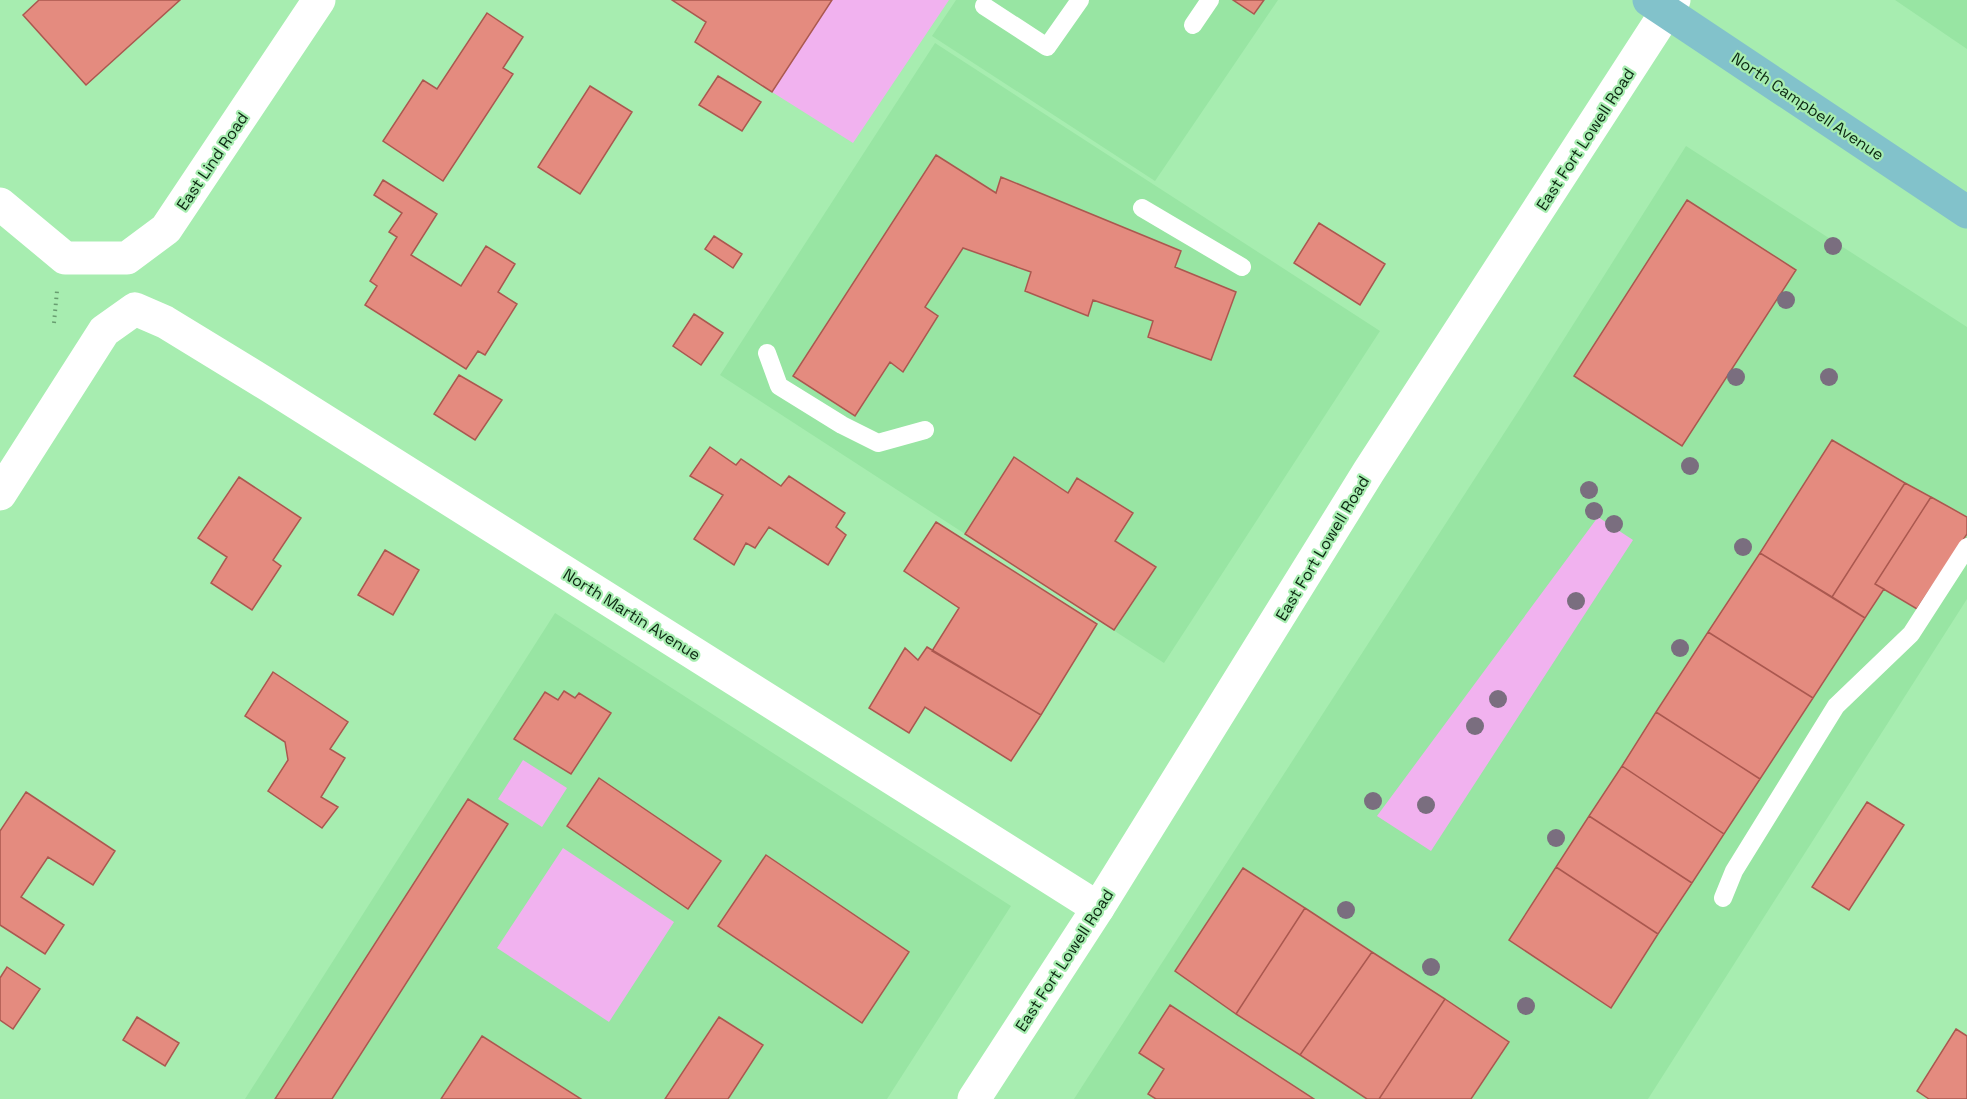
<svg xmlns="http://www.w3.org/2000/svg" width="1967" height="1099" font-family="'Space Grotesk',sans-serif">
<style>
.built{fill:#98e5a3}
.green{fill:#f1b2ef}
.building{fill:#e48b7f;stroke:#aa584f;stroke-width:1.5}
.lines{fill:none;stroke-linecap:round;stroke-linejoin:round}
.path{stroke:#689d70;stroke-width:4;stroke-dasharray:1.5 4.5;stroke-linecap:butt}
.service{stroke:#fff;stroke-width:18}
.minor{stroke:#fff;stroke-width:33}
.secondary{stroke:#fff;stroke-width:33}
.primary{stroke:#82c2cb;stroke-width:33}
.tree{fill:#7a6e7f}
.labels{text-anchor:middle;stroke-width:4.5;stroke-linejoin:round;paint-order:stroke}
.street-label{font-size:16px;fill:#0c2812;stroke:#a7edb0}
</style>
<rect width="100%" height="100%" fill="#a7edb0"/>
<path class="built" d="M956,0H1278L1155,181L932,36Z
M1895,0H1967V49Z
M935,43L1380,331L1164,663L720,375Z
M1686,146L1967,327V599L1648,1099H1074L1521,407Z
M555,613L1011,906L887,1099H245Z"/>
<path class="green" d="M832,0H949L853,143L772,92Z
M1598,517L1633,540L1431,851L1377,816Z
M523,760L567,788L542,827L498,799Z
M563,848L674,922L609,1022L497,948Z"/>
<path class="building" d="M39,0H180L86,85L23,15Z
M672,0H832L772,92L695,42L706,22Z
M1233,0H1264L1254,14Z
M487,13L523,37L503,68L513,74L443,181L383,141L423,80L437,89Z
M718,76L761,102L742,131L699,105Z
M590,86L632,112L580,194L538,167Z
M936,155L996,193L1001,177L1181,251L1175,267L1236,292L1211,360L1148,337L1153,321L1093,300L1088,316L1025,291L1031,272L963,248L925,307L938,316L903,372L890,362L855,416L793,376Z
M383,180L437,214L411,255L461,286L486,246L515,264L498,292L517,304L485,355L478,351L466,369L365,305L377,286L370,281L397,237L389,232L402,213L374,195Z
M1687,200L1796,270L1682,446L1574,376Z
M1319,223L1385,264L1360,305L1294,263Z
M714,236L742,254L733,268L705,249Z
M694,314L723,333L701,365L673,346Z
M459,375L502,400L475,440L434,414Z
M1832,440L1905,483L1832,597L1760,553Z
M710,447L736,465L741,459L781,486L789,476L845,513L836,527L846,535L828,565L769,527L755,548L746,543L734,565L694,539L723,495L690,476Z
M1014,457L1068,493L1077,478L1133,513L1115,541L1156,567L1114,630L965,534Z
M239,477L301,518L273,560L281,566L252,610L211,583L227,557L198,538Z
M1905,483L1931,497L1875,584L1884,589L1865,618L1832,597Z
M1931,497L1967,517V534L1917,609L1875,584Z
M936,522L1097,624L1041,715L932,651L959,608L904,571Z
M385,550L419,570L393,615L358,595Z
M1760,553L1865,618L1813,698L1708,632Z
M1708,632L1813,698L1760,779L1656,712Z
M927,647L1041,715L1011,761L925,707L909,733L869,708L905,648L918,660Z
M273,672L348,722L330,749L345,758L321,797L338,807L322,828L268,791L288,760L285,742L245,716Z
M564,691L575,698L579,693L611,713L571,774L514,739L545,692L558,700Z
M1656,712L1760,779L1724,834L1622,766Z
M1622,766L1724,834L1692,883L1589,816Z
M599,778L721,861L688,909L567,826Z
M26,792L115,851L93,885L48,857L21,897L64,925L45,954L0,925V831Z
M468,799L508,824L332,1099H275Z
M1867,802L1904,825L1849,910L1812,887Z
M1589,816L1692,883L1658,934L1556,867Z
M766,855L909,952L862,1023L718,926Z
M1556,867L1658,934L1611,1008L1509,940Z
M1243,868L1305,908L1236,1014L1175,971Z
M1305,908L1372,952L1300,1055L1236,1014Z
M1372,952L1445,999L1379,1099H1367L1300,1055Z
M7,967L40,989L13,1029L0,1020V978Z
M1445,999L1509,1042L1471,1099H1379Z
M1170,1005L1314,1099H1156L1148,1094L1164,1069L1139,1053Z
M137,1017L179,1043L165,1066L123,1040Z
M719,1017L763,1045L728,1099H665Z
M1956,1029L1967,1036V1099H1929L1917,1091Z
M482,1036L581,1099H441Z"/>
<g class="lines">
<path class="path" d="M54,323L57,291"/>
<path class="service" d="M984,6L1047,47L1080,0
M1193,25L1210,0
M1142,208L1242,267
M767,353L779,386L842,425L878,443L925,430
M1723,898L1734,871L1836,706L1911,634L1967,547"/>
<path class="minor" d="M0,204L65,258H127L166,229L319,0
M0,494L104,331L135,309L165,322L268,385L1098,908"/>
<path class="secondary" d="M974,1099L1098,908L1369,471L1674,0"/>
<path class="primary" d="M1649,0L1967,212"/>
</g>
<g class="tree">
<circle cx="1833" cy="246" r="9"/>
<circle cx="1786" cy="300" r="9"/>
<circle cx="1736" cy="377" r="9"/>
<circle cx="1829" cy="377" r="9"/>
<circle cx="1690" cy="466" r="9"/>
<circle cx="1589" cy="490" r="9"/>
<circle cx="1594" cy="511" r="9"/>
<circle cx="1614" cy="524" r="9"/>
<circle cx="1743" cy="547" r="9"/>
<circle cx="1576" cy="601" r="9"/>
<circle cx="1680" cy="648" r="9"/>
<circle cx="1498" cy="699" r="9"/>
<circle cx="1475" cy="726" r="9"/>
<circle cx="1373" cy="801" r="9"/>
<circle cx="1426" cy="805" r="9"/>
<circle cx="1556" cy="838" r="9"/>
<circle cx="1346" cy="910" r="9"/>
<circle cx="1431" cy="967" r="9"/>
<circle cx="1526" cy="1006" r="9"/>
</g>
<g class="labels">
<g class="street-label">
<text transform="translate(1808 106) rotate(34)" y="6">North Campbell Avenue</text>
<text transform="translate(1585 139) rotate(-57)" y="6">East Fort Lowell Road</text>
<text transform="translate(212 161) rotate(-56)" y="6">East Lind Road</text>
<text transform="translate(1322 548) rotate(-59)" y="6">East Fort Lowell Road</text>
<text transform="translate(632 614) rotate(32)" y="6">North Martin Avenue</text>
<text transform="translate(1064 960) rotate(-57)" y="6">East Fort Lowell Road</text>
</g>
</g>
</svg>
